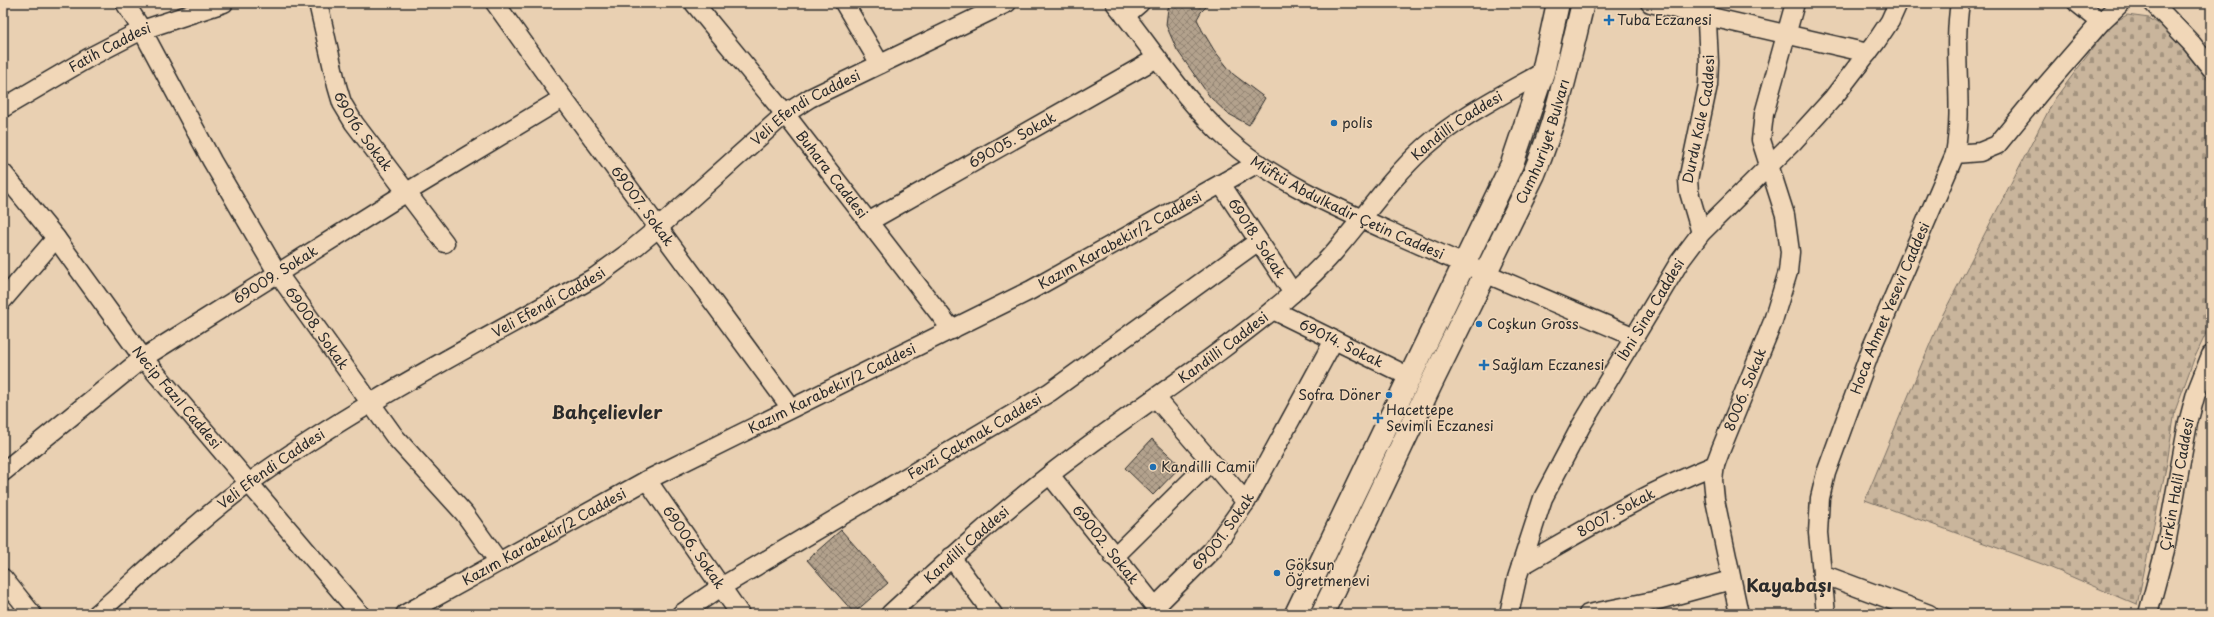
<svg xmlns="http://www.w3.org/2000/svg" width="2214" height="617" font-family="'Playpen Sans',sans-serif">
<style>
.cemetery{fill:url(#cemetery-stones);stroke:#7a7064}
.building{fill:url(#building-cross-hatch);stroke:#2b2b2b}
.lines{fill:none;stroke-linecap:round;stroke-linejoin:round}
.minor-casing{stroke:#2b2b2b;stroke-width:21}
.major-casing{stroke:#2b2b2b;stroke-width:25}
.minor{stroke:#f1d7b8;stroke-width:18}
.major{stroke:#f1d7b8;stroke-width:22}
.poi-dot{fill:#1f6fb2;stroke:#f1d7b8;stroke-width:1.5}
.labels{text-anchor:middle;stroke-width:3;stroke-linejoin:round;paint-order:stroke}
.poi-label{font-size:14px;fill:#2b2b2b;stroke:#f1d7b8;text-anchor:start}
.street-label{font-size:14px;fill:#2b2b2b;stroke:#f1d7b8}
.district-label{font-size:18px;font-weight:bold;fill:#2b2b2b;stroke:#f1d7b8}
</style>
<defs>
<pattern id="cemetery-stones" width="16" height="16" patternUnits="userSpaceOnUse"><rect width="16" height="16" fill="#c9b59c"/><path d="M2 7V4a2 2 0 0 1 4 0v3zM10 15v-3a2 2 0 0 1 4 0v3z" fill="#a3937f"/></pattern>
<pattern id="building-cross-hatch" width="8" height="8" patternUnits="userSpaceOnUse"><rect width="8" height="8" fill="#b3a28d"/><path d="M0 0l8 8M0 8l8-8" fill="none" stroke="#928473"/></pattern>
</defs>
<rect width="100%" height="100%" fill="#e9d0b2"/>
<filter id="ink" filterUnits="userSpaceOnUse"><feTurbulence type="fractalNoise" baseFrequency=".025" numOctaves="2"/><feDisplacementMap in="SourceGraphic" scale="8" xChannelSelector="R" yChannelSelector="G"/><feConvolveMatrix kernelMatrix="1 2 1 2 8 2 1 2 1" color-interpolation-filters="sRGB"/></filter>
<g filter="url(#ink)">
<path class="cemetery" d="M2127,15L2149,18L2167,29L2211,84V323L2194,359L2175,411L2167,463L2137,605L2042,564L1865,500L1940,320L2054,100L2111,24Z"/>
<path class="building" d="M1171,3H1210L1201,12L1197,19L1202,30L1214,50L1233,74L1265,98L1249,125L1227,113L1210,97L1177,50L1166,25L1168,8Z
M1152,439L1181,466L1153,495L1125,468Z
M841,530L888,583L854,613L807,560Z"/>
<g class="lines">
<g class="minor-casing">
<g id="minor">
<path id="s1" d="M125,3L142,30L212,161L278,274L395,437L464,513L499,562"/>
<path id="s2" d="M318,3L337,86L342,103L354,123L445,243"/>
<path id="s3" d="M495,3L563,98L791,408"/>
<path id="s4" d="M694,3L785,114L952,330"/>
<path d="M844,3L880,64"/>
<path id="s5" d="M1115,3C1152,48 1184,101 1228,140C1273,181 1346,212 1402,237C1479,271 1557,304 1635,337"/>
<path d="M1650,3L1868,53"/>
<path d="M2077,3L2101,22L2121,3"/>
<path d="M2153,3L2192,44L2211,68"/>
<path d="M1125,16L1140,3"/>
<path id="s6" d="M3,108L90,57L142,30L224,3"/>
<path d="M1955,154L1980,152L1997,145L2042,90L2101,22"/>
<path id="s7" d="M3,173L56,238L143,358L360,614"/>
<path id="s8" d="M1221,184L1293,293"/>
<path id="s9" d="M868,222L1157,58"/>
<path id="s10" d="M1701,233L1689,192L1688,180L1708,85L1709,62L1706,3"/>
<path d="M3,300L56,238"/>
<path id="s11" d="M1273,310L1410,377"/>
<path d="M1156,398L1246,502"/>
<path id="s12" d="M3,472L143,358L407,192L563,98"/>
<path id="s13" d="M1050,475L1161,614"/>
<path id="s14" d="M647,480L740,614"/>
<path d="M951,557L993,614"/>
<path d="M1114,557L1210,462"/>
<path id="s15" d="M1521,566C1584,530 1647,492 1715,465"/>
<path d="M1822,574L1929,614"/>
<path d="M3,578L32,614"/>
<path id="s16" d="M1155,607L1212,550L1246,502L1334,340"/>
<path id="s17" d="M97,614C147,570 195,523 249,483C357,404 479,343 595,277L628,253L659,227L785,114L810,98L1007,3"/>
<path id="s18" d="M405,614L647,480L1031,290L1258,163"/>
<path id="s19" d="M681,614L721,587L1050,392L1257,242"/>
<path id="s20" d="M890,614C942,566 993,519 1048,476C1126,415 1210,363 1286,299C1305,282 1324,265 1340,245C1368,212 1392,177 1424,148C1460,116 1502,95 1543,72"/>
<path id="s21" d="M1509,614L1517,578L1543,498L1581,426L1680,261L1701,233L1794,141L1833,98L1876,42L1890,21L1898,3"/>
<path d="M1588,614L1658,600L1731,580"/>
<path id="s22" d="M1739,614L1715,500L1713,480L1715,465L1721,449L1772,324L1788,272L1790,252L1785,215L1761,140L1764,114L1795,3"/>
<path id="s23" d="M1826,614L1818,533L1820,498L1826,473L1872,347L1955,154C1964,104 1952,53 1960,3"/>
<path id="s24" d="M2148,614L2165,550L2188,423L2196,393L2211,355"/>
</g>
</g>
<g class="major-casing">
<g id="major">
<path d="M1296,614L1512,164L1543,72L1558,3"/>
<path id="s25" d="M1322,614L1431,384L1534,174C1557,119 1569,61 1583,3"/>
</g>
</g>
<use href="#minor" class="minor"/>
<use href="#major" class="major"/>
</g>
</g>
<g class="poi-dot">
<path d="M1607 14h4v4h4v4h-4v4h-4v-4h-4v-4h4z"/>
<circle cx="1334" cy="123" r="4"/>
<circle cx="1479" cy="324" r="4"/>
<path d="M1482 359h4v4h4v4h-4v4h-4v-4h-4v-4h4z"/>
<circle cx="1389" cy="395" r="4"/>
<path d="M1376 412h4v4h4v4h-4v4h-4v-4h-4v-4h4z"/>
<circle cx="1153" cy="467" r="4"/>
<circle cx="1277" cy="573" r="4"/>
</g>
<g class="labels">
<g class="poi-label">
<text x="1617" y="25">Tuba Eczanesi</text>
<text x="1342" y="128">polis</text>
<text x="1487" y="329">Coşkun Gross</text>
<text x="1492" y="370">Sağlam Eczanesi</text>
<text x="1381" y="400" text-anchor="end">Sofra Döner</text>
<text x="1386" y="415">Hacettepe<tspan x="1386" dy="16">Sevimli Eczanesi</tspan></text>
<text x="1161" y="472">Kandilli Camii</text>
<text x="1285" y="570">Göksun<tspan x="1285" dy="16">Öğretmenevi</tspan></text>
</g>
<g class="street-label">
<text dy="5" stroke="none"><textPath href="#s6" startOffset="123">Fatih Caddesi</textPath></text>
<text dy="5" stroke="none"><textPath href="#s17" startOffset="875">Veli Efendi Caddesi</textPath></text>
<text dy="5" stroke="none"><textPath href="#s10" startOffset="117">Durdu Kale Caddesi</textPath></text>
<text dy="5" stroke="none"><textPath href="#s20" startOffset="751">Kandilli Caddesi</textPath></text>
<text dy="5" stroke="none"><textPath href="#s2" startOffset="138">69016. Sokak</textPath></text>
<text dy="5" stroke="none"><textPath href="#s9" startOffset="166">69005. Sokak</textPath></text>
<text dy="5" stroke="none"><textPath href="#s25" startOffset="522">Cumhuriyet Bulvarı</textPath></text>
<text dy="5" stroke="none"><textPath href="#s4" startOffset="220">Buhara Caddesi</textPath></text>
<text dy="5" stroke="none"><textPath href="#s3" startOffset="251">69007. Sokak</textPath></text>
<text dy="5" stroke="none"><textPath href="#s5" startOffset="316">Müftü Abdulkadir Çetin Caddesi</textPath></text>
<text dy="5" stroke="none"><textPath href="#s8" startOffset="65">69018. Sokak</textPath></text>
<text dy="5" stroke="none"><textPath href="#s18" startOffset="807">Kazım Karabekir/2 Caddesi</textPath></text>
<text dy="5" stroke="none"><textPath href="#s12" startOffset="337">69009. Sokak</textPath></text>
<text dy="5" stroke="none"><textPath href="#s17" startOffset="551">Veli Efendi Caddesi</textPath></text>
<text dy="5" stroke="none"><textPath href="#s23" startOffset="319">Hoca Ahmet Yesevi Caddesi</textPath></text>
<text dy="5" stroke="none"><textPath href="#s21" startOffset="338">İbni Sina Caddesi</textPath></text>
<text dy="5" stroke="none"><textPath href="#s1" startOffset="378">69008. Sokak</textPath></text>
<text dy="5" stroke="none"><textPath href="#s11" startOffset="76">69014. Sokak</textPath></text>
<text dy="5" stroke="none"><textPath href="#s20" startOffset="427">Kandilli Caddesi</textPath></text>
<text dy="5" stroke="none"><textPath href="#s18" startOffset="483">Kazım Karabekir/2 Caddesi</textPath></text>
<text dy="5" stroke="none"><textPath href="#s22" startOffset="233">8006. Sokak</textPath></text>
<text dy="5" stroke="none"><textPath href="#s7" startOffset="284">Necip Fazıl Caddesi</textPath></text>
<text dy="5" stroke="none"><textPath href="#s19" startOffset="343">Fevzi Çakmak Caddesi</textPath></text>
<text dy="5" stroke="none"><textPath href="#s17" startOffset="227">Veli Efendi Caddesi</textPath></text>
<text dy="5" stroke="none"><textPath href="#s24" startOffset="133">Çirkin Halil Caddesi</textPath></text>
<text dy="5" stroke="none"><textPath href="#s15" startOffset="109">8007. Sokak</textPath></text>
<text dy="5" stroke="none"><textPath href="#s16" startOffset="102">69001. Sokak</textPath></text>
<text dy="5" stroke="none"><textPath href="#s18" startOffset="159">Kazım Karabekir/2 Caddesi</textPath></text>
<text dy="5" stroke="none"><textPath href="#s20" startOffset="103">Kandilli Caddesi</textPath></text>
<text dy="5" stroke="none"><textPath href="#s13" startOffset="89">69002. Sokak</textPath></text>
<text dy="5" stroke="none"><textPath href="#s14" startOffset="82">69006. Sokak</textPath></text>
</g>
<g class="district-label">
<text x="607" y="419">Bahçelievler</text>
<text x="1789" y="592">Kayabaşı</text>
</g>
</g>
<rect width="2214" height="617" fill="none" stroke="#f1d7b8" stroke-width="16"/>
<rect x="8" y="8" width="2198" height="601" fill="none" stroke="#2b2b2b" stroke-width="1.5" filter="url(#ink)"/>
</svg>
